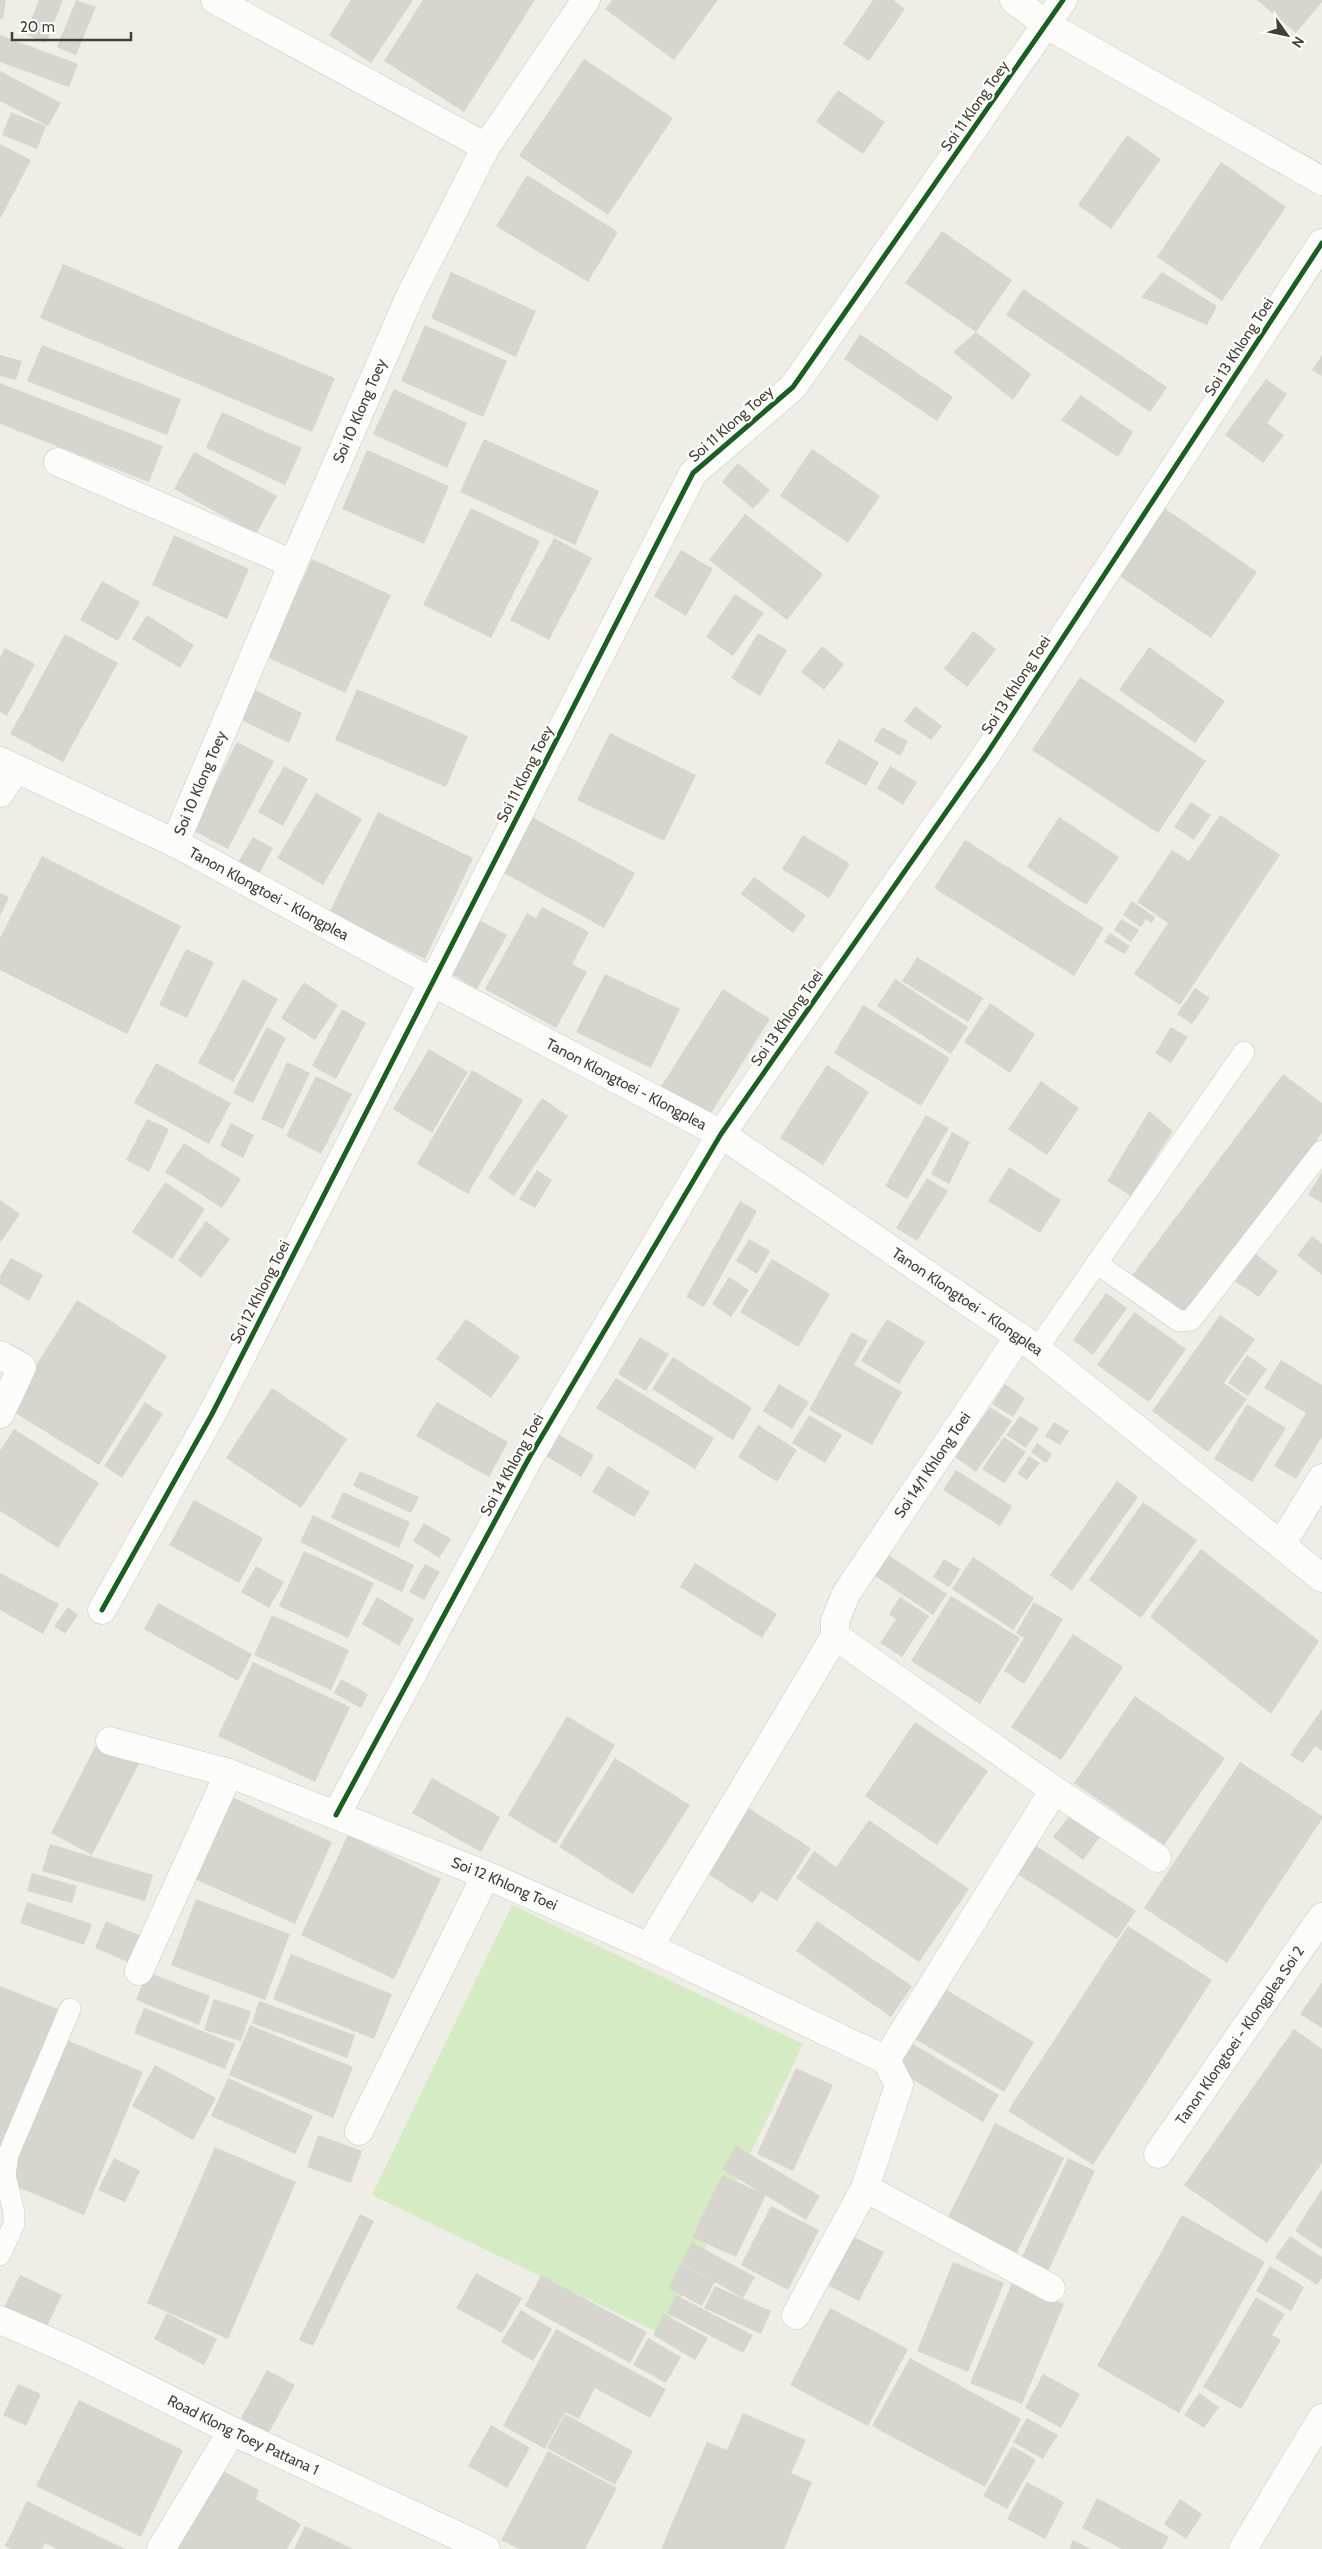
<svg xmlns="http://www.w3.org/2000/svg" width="1322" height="2549" font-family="Cabin,sans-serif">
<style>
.green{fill:#d4ebc4}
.building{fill:#d7d6ce}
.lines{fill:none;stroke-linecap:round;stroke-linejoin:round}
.service-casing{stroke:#cac9c2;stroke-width:22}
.minor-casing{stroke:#cac9c2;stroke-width:29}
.tertiary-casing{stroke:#cac9c2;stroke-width:29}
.service{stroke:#fcfcfb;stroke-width:21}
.minor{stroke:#fcfcfb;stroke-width:28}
.tertiary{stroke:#fcfcfb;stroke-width:28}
.cycleway-casing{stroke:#fff;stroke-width:8}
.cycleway{stroke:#1b5e20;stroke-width:5}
.labels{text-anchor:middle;stroke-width:4.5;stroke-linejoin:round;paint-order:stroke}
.street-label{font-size:15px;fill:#434032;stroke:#fff}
</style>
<rect width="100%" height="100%" fill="#eeede6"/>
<path class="green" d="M512,1905L803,2044L663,2335L372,2195Z"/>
<path class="building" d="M0,0H6L3,19H0Z
M39,0H63L46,43L25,34Z
M76,0L96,7L76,55L57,47Z
M351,0H413L371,63L329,35Z
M423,0H535L464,112L384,61Z
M612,0H718L674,60L605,9Z
M873,0H893L905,9L869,61L843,44Z
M1257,0H1322V2L1296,33Z
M0,35L78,64L69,87L0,62Z
M584,59L673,118L608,215L519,156Z
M0,71L61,103L48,126L0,101Z
M838,90L885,122L863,154L816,122Z
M11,112L46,126L37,149L2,135Z
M1127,135L1161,159L1111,229L1078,205Z
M0,144L31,160L0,219Z
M1221,162L1286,207L1222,301L1157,257Z
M527,175L618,232L588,282L496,226Z
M942,231L1012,280L976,332L905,283Z
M63,264L335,378L312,432L40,318Z
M451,272L536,311L516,357L431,318Z
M1162,272L1217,306L1207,325L1141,297Z
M1023,289L1167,387L1150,412L1006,315Z
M425,325L507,361L483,417L401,381Z
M976,332L1031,374L1013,400L953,352Z
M860,334L953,397L937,421L844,359Z
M42,345L181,399L167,435L27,381Z
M0,355L22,361L16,380L0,376Z
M1322,355V376L1312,370Z
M1266,379L1287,394L1267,423L1284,435L1263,463L1225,435Z
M0,383L163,446L149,482L0,424Z
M394,389L467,423L447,468L373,434Z
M1081,395L1133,432L1118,457L1061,420Z
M222,412L302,448L285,485L206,448Z
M484,439L599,491L575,545L460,492Z
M812,449L880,496L848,543L780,496Z
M367,450L449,486L424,544L342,509Z
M194,452L277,496L256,534L174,489Z
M738,463L770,490L753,509L722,482Z
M1157,503L1257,572L1211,638L1118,575Z
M471,508L540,541L491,638L423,605Z
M745,514L823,574L787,620L709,560Z
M174,535L249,569L227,619L152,585Z
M554,538L592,558L549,640L510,620Z
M681,550L713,569L686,616L654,596Z
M312,559L391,595L345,693L267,657Z
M102,581L140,602L118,641L80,620Z
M735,594L764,613L733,656L706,637Z
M147,615L194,645L180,668L132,639Z
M973,631L996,649L967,687L944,669Z
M758,633L787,650L760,696L731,678Z
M65,634L118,663L63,762L10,734Z
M822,646L844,664L824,690L801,672Z
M1149,647L1225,701L1195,743L1119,690Z
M5,648L35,664L7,716L0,712V657Z
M1080,677L1206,761L1158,833L1032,750Z
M253,689L302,713L289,743L239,719Z
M357,689L468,736L446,787L335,740Z
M915,706L942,726L931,740L904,721Z
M882,727L908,741L900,756L874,741Z
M610,733L696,775L664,841L577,800Z
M839,739L879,762L866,786L825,763Z
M237,742L274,761L228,849L192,830Z
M284,766L308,779L283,826L258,812Z
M890,766L917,782L903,805L877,788Z
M316,793L362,819L323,885L277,858Z
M1191,802L1211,815L1194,840L1174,827Z
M378,812L473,858L425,959L329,913Z
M1220,815L1280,855L1180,1005L1134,974L1168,923L1137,902L1172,850L1189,861Z
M532,817L635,873L604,928L502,872Z
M1059,817L1119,857L1086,905L1027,867Z
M803,835L850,864L829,898L782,869Z
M253,837L273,848L257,878L236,866Z
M965,840L1104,928L1074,976L934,888Z
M42,856L181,926L127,1034L0,970V938Z
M754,877L806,915L793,933L741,894Z
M0,893L9,897L0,916Z
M1132,901L1155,917L1152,923L1146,919L1141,927L1123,915Z
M542,907L589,932L572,964L587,972L556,1028L485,989L527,913L536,918Z
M477,919L507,935L477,989L448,972Z
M1121,919L1139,930L1131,942L1114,930Z
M1110,933L1130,946L1124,954L1104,942Z
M186,949L214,962L187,1018L159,1005Z
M917,957L983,998L968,1022L902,981Z
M605,974L680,1009L651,1068L576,1032Z
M243,979L278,999L233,1082L198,1063Z
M895,979L968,1027L951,1054L877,1006Z
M304,982L338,1005L315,1040L281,1018Z
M1195,988L1210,998L1192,1024L1177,1014Z
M723,989L770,1019L708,1118L660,1088Z
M990,1003L1035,1034L1010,1073L964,1042Z
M863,1005L950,1058L921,1106L834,1053Z
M342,1009L366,1023L336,1079L312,1066Z
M267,1027L286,1038L253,1103L233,1093Z
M1171,1027L1188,1037L1171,1063L1155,1053Z
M429,1049L468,1072L432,1133L393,1109Z
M287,1062L310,1073L283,1129L261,1119Z
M156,1063L231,1103L209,1144L134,1103Z
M827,1065L869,1092L823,1165L780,1138Z
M472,1070L523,1100L468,1194L417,1164Z
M1283,1074L1322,1103V1133L1185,1316L1131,1277Z
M316,1076L352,1094L321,1154L286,1136Z
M1041,1081L1079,1108L1047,1155L1008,1129Z
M542,1098L568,1116L514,1196L488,1178Z
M1149,1111L1173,1131L1131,1196L1107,1181Z
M926,1115L949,1128L907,1199L885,1186Z
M147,1119L169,1129L149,1172L126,1160Z
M231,1123L254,1135L243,1158L220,1146Z
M952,1132L970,1142L949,1184L931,1174Z
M184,1143L241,1179L222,1208L165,1172Z
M1009,1167L1061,1200L1040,1233L988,1201Z
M537,1170L552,1180L535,1208L519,1199Z
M1322,1172V1203L1308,1195Z
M927,1178L948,1191L917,1241L896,1228Z
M165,1182L205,1209L172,1259L132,1232Z
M0,1200L20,1214L0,1243Z
M740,1201L757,1211L704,1307L686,1297Z
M206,1221L230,1239L201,1278L178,1260Z
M1312,1236L1322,1244V1275L1297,1255Z
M749,1239L770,1251L757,1274L736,1261Z
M1254,1253L1278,1271L1259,1297L1228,1277Z
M11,1258L43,1275L29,1301L0,1284V1276Z
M772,1259L830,1294L798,1347L740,1312Z
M729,1277L749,1290L731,1317L712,1304Z
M1106,1293L1127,1308L1093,1355L1073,1340Z
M77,1300L167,1356L99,1465L9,1409Z
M1134,1312L1186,1349L1149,1402L1097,1365Z
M1220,1315L1255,1339L1224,1383L1247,1399L1208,1452L1152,1411Z
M466,1319L520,1357L491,1398L436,1359Z
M887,1319L925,1342L899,1384L861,1361Z
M852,1332L868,1341L854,1365L902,1392L872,1445L809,1410Z
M640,1337L669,1354L646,1391L618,1374Z
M1247,1355L1267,1369L1248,1396L1228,1383Z
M673,1357L752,1408L733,1440L652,1389Z
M1281,1360L1322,1385V1437L1296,1479L1274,1466L1306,1413L1264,1388Z
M616,1378L714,1438L695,1469L596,1408Z
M779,1384L809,1402L792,1429L763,1411Z
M1005,1384L1025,1398L1013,1417L992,1404Z
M272,1388L347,1439L301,1508L226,1458Z
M145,1402L163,1414L122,1478L104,1466Z
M437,1402L508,1442L489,1477L416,1436Z
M1247,1404L1286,1428L1252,1482L1214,1459Z
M990,1407L1012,1421L976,1472L955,1457Z
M809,1415L842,1435L825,1463L792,1443Z
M1020,1416L1039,1428L1026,1448L1006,1435Z
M1054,1422L1069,1431L1060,1445L1045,1436Z
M758,1425L797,1450L777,1482L738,1457Z
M14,1429L99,1483L58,1548L0,1511V1451Z
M554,1432L594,1455L581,1477L541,1453Z
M1004,1437L1026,1452L1004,1483L982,1469Z
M1037,1443L1052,1454L1046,1463L1031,1452Z
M1029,1456L1040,1463L1027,1480L1017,1474Z
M608,1466L650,1492L634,1517L592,1492Z
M956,1470L1012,1506L1000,1526L943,1490Z
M360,1471L419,1497L411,1513L353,1486Z
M1117,1481L1138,1497L1072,1591L1050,1575Z
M343,1492L410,1522L399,1548L331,1518Z
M194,1500L263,1538L239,1583L169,1545Z
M1143,1502L1197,1540L1141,1618L1089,1580Z
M313,1515L414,1565L402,1592L300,1542Z
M424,1523L451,1539L439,1558L413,1541Z
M1201,1549L1319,1641L1271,1714L1150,1617Z
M304,1551L374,1583L348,1638L279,1606Z
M885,1553L947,1594L933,1615L872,1574Z
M973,1557L1034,1598L1013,1630L952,1589Z
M944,1559L960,1569L949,1587L933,1577Z
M695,1563L777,1614L762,1638L680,1587Z
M425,1564L440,1572L424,1600L409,1592Z
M256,1566L284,1582L269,1608L241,1592Z
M0,1573L59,1604L43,1634L0,1610Z
M951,1596L1020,1638L980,1704L911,1661Z
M377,1597L414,1619L399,1646L362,1624Z
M900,1597L929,1616L902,1657L880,1643L896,1619L889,1614Z
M1034,1602L1063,1619L1024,1684L1004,1671L1024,1638L1016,1633Z
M158,1603L252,1654L238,1681L144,1629Z
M68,1607L78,1615L65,1634L54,1626Z
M272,1615L349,1650L331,1690L254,1655Z
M1073,1634L1123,1667L1061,1760L1011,1727Z
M253,1662L350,1707L315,1782L218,1736Z
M341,1679L368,1694L361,1708L334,1693Z
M1135,1696L1225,1758L1164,1845L1074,1783Z
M1322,1709V1751L1315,1746L1303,1763L1290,1755Z
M567,1716L615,1745L556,1844L508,1815Z
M915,1722L988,1771L937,1845L865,1796Z
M98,1741L140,1762L92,1855L51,1833Z
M615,1758L690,1805L633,1894L559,1847Z
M1240,1762L1322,1816V1819L1227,1963L1144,1908Z
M432,1778L500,1817L481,1852L412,1813Z
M232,1797L332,1842L295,1924L195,1879Z
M745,1806L811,1848L777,1901L761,1891L753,1903L703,1871Z
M1070,1815L1100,1837L1083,1860L1053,1837Z
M869,1820L969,1889L919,1962L796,1878L814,1851L836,1867Z
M348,1835L441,1879L394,1979L301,1935Z
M1030,1842L1136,1911L1117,1939L1012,1870Z
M50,1844L153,1875L145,1901L42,1871Z
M32,1873L77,1886L72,1903L27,1891Z
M196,1899L290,1934L265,2000L171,1965Z
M27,1902L92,1924L84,1945L20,1923Z
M106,1921L141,1936L130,1963L95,1948Z
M817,1921L912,1986L891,2017L796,1951Z
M1128,1926L1212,1980L1093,2165L1008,2111Z
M291,1954L392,1994L374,2039L273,1999Z
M147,1972L210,1996L199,2025L136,2000Z
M1322,1982V2028L1300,2014Z
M0,1986L58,2009L0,2148Z
M945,1989L1034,2042L1004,2092L915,2039Z
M214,1999L251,2011L241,2041L204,2030Z
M259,2001L355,2035L347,2058L252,2023Z
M144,2008L235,2044L225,2069L134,2033Z
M250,2025L353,2067L333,2118L229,2075Z
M1294,2029L1322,2049V2163L1267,2243L1184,2185Z
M67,2040L143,2072L84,2215L8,2183Z
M913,2044L999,2095L983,2122L897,2070Z
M155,2065L216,2098L193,2140L132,2106Z
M796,2068L833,2085L793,2171L757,2154Z
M228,2078L313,2116L295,2154L211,2116Z
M995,2123L1064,2158L1015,2256L946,2221Z
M318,2135L362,2151L351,2183L307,2167Z
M736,2146L820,2196L806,2220L722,2169Z
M215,2147L296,2182L228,2339L147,2303Z
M114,2158L140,2171L125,2202L98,2190Z
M1068,2158L1095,2171L1048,2271L1021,2259Z
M722,2175L766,2195L736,2257L692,2237Z
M1322,2189V2249L1295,2231Z
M771,2206L819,2230L788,2290L741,2265Z
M360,2214L374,2221L313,2346L299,2340Z
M1182,2215L1265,2262L1179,2413L1097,2366Z
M846,2233L884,2252L859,2301L822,2282Z
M1290,2236L1322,2257V2278L1317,2285L1275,2258Z
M692,2242L755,2277L743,2298L715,2282L702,2306L668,2288L681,2264L711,2280L681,2263Z
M953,2262L1004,2283L968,2372L917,2351Z
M1270,2266L1304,2287L1291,2311L1256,2291Z
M476,2273L522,2298L502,2333L456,2308Z
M20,2275L62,2295L44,2332L2,2312Z
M541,2275L647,2332L630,2363L525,2306Z
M1012,2283L1064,2304L1022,2404L970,2383Z
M715,2286L771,2311L761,2334L704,2308Z
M676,2295L753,2335L743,2353L667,2313Z
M1256,2297L1285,2314L1272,2335L1281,2340L1241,2409L1203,2387Z
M830,2308L908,2349L868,2426L790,2385Z
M521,2310L552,2329L533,2361L501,2342Z
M167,2313L217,2339L204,2365L154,2339Z
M664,2314L708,2338L695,2360L653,2335Z
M556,2329L666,2389L650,2418L595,2388L579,2419L565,2412L545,2449L503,2426Z
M648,2338L681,2357L666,2383L633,2365Z
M910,2358L1021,2419L985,2487L872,2426Z
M267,2370L295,2385L268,2434L241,2418Z
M1043,2374L1080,2394L1061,2428L1025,2408Z
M18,2384L41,2394L26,2426L3,2415Z
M1199,2393L1219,2407L1204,2428L1184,2415Z
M79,2400L183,2450L141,2537L36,2486Z
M743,2413L806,2440L791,2473L812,2482L784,2549H661L707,2442L727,2450Z
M565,2414L633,2451L615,2485L547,2448Z
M1027,2418L1058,2435L1043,2459L1013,2442Z
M491,2425L530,2448L507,2488L468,2466Z
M1012,2446L1036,2460L1007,2509L983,2496Z
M548,2451L617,2488L585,2549H519L501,2540Z
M216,2467L259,2490L256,2499L301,2524L287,2549H172Z
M1027,2482L1064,2502L1045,2539L1007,2519Z
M1097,2498L1169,2537L1162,2549H1122L1082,2528Z
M1180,2499L1202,2514L1186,2539L1164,2524Z
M27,2501L125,2549H57L45,2543L42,2549H11L5,2546Z
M305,2526L353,2549H294Z
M1073,2540L1091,2549H1069Z"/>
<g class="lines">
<g class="service-casing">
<path id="service" d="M1096,1263L1179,1321L1191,1320L1322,1151
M1037,1349L1244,1052
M0,2255L14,2224V2213L5,2175L8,2155L70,2009"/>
</g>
<g class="minor-casing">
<g id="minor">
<path d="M215,0L486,147"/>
<path d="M1014,0L1047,25L1322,181"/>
<path d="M58,462L293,564"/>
<path d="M0,793L15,770"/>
<path id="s1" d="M175,843L293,564L410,296L486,147L586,0"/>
<path d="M0,1355L22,1367L0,1414"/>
<path d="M1281,1545L1322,1478"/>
<path d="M102,1610L212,1414L693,473L793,387L1063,0"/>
<path id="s2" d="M110,1741L229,1773L486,1875L649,1947L886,2060"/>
<path d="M1054,1790L1157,1858"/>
<path d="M336,1815L529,1458L721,1134L986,755L1322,243"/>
<path d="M649,1947L835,1636"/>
<path d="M139,1971L229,1773"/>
<path id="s3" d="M886,2060L1054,1790L835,1636V1621L846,1594L1019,1336"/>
<path d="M359,2131L486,1875"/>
<path id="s4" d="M1158,2154L1322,1917"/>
<path d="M865,2188L1051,2288"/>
<path d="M796,2315L865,2188L899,2085L886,2060"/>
<path d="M161,2549L232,2431"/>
</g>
</g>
<g class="tertiary-casing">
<g id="tertiary">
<path id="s5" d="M0,761L175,843L432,982L721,1134L1037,1349L1322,1578"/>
<path id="s6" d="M0,2320L74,2352L232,2431L486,2549"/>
<path d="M1243,2549L1322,2418"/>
</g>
</g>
<use href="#service" class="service"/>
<use href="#minor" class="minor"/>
<use href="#tertiary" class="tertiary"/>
<g class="cycleway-casing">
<path id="cycleway" d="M102,1610L212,1414L693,473L793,387L1063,0
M336,1815L529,1458L721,1134L986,755L1322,243"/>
</g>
<use href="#cycleway" class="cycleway"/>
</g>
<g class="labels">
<g class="street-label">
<text transform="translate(975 106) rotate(-55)" y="5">Soi 11 Klong Toey</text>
<text transform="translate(1239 347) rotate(-57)" y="5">Soi 13 Khlong Toei</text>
<text dy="5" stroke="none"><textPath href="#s1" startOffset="470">Soi 10 Klong Toey</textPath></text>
<text transform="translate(731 424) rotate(-41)" y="5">Soi 11 Klong Toey</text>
<text transform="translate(1016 685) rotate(-57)" y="5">Soi 13 Khlong Toei</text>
<text transform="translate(525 774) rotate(-63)" y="5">Soi 11 Klong Toey</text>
<text dy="5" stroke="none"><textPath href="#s1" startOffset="65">Soi 10 Klong Toey</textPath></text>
<text dy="5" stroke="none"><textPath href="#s5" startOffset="300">Tanon Klongtoei - Klongplea</textPath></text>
<text transform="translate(787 1018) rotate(-55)" y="5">Soi 13 Khlong Toei</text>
<text dy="5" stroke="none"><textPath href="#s5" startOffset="705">Tanon Klongtoei - Klongplea</textPath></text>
<text transform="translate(260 1292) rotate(-63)" y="5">Soi 12 Khlong Toei</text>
<text dy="5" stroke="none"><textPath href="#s5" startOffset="1110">Tanon Klongtoei - Klongplea</textPath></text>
<text transform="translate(512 1465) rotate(-61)" y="5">Soi 14 Khlong Toei</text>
<text dy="5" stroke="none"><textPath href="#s3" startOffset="785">Soi 14/1 Khlong Toei</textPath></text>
<text dy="5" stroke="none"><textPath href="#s2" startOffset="420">Soi 12 Khlong Toei</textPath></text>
<text dy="5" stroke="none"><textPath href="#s4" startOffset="144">Tanon Klongtoei - Klongplea Soi 2</textPath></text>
<text dy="5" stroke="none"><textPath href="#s6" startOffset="269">Road Klong Toey Pattana 1</textPath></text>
</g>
</g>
<g transform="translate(1287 35) rotate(123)" stroke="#ffffff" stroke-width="4" paint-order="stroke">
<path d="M0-4L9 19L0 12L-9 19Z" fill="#434032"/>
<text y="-8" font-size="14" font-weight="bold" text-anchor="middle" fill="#434032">N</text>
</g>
<path d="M12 32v8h119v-8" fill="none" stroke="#434032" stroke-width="2.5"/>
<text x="20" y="32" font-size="15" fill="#434032" stroke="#ffffff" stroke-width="4" paint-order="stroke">20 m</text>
</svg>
